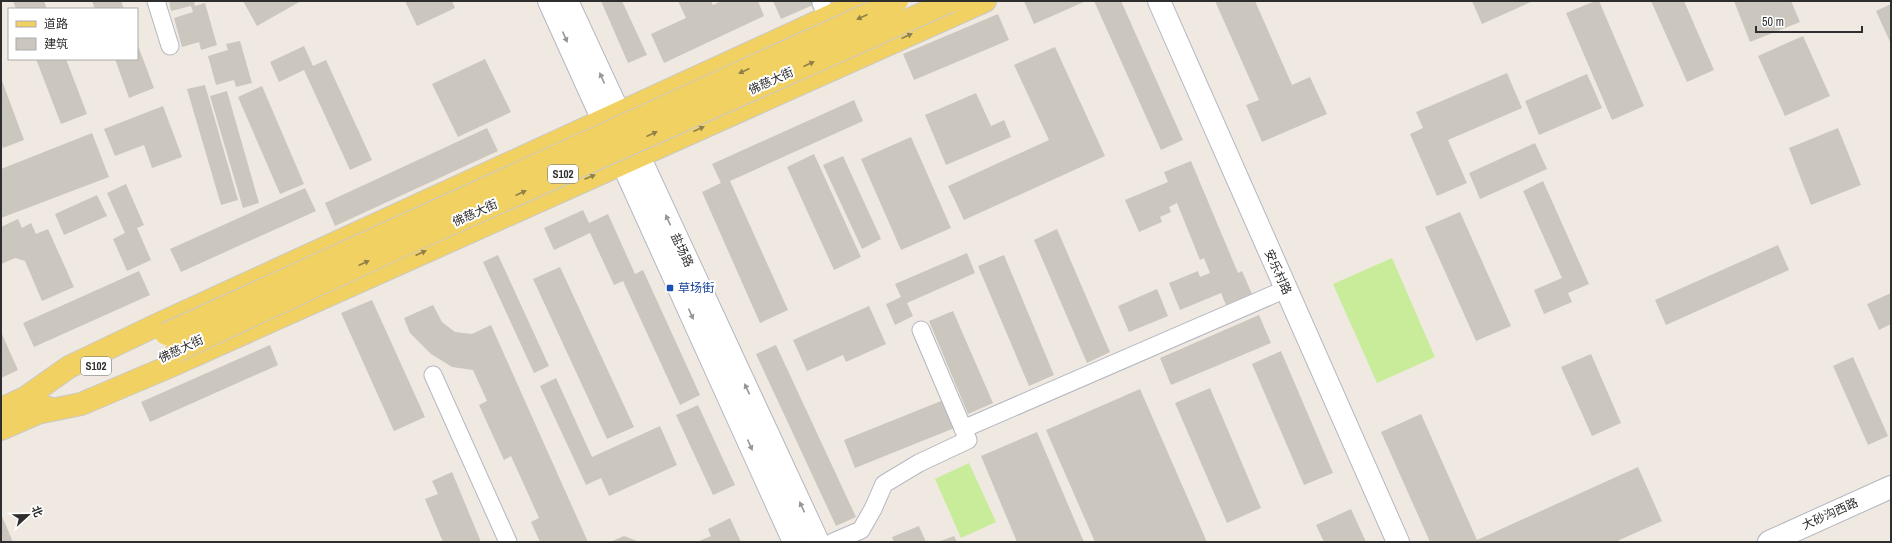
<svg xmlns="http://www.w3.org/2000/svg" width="1892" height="543" font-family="'Archivo Narrow','Noto Sans SC',sans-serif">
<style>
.pitch{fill:#c9ec9a}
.building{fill:#cbc7bf}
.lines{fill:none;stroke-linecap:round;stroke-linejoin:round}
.street-casing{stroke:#b4b7c1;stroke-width:19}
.secondary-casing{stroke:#b4b7c1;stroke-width:24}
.primary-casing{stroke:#c9c9c9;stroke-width:24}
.street{stroke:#fff;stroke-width:17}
.secondary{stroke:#fff;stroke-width:22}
.primary{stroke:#f2d163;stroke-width:22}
.primary-bridge-casing{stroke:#c9c9c9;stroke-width:24;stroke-linecap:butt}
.primary-bridge{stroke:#f2d163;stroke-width:22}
.oneway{fill:#908048}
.oneway2{fill:#969696}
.transit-dot{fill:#1a4fb4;stroke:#fff;stroke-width:1.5}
.labels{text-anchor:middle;stroke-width:4;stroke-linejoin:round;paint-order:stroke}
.shield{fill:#fff;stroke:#6d6d6d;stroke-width:1}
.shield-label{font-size:11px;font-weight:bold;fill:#2e2e2e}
.street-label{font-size:12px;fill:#2e2e2e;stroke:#fff}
.transit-label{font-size:12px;fill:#164399;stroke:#fff;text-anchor:start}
</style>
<rect width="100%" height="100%" fill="#efe9e1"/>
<path class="pitch" d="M1392,258L1435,357L1377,383L1333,284Z
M969,463L996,522L961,538L935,479Z"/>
<path class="building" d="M13,1H44L47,9H16Z
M92,1H121L124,9H95Z
M169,1H194L195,6L205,3L217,45L201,50L199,42L182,47L174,18L193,12L191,6L171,11Z
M243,1H301L257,26Z
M405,1H452L455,8L417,26Z
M601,1H622L647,55L628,63Z
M678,1H711L713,5L721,1H758L764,16L664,63L651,34L686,18Z
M773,1H822L781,19Z
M1024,1H1086L1034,24Z
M1094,1H1121L1183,140L1161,150Z
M1215,1H1255L1292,85L1310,77L1327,114L1262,142L1246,105L1259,100Z
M1472,1H1533L1482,24Z
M1595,1H1599L1644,106L1612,120L1566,13Z
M1651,1H1684L1714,70L1687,82Z
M1734,1H1791L1800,22L1750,42Z
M1891,4V44L1876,11Z
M998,14L1009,40L914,80L903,54Z
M1803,36L1830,96L1785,116L1758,56Z
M240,41L252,83L236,87L234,80L216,85L208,56L228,50L226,44Z
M137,43L154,88L129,98L115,59H137Z
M304,46L313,66L326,60L372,160L350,170L304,70L279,82L270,62Z
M1055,47L1105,156L964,220L948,186L1049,140L1014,65Z
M36,59H66L87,114L61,124Z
M485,59L511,112L458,137L432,84Z
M1507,73L1522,108L1448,140L1467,183L1437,196L1410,134L1423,128L1416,112Z
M1587,74L1602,108L1539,135L1525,101Z
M1,78L24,140L3,148L1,144Z
M205,85L238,200L221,205L187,89Z
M262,86L304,184L280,194L238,97Z
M227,91L259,203L243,208L210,96Z
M976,93L991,126L1004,120L1011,137L946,165L925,115Z
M854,100L863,121L730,181L788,310L760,323L702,192L721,183L712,164Z
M163,106L182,157L152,168L144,145L115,156L104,129Z
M487,128L498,151L335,226L325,203Z
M1838,128L1861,185L1811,205L1789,148Z
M92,133L109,177L1,218V169Z
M911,137L951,228L901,250L861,159Z
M1535,143L1547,169L1480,199L1469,173Z
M814,154L861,257L834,270L787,167Z
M843,156L881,239L862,249L823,165Z
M1191,161L1238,273L1242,271L1252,294L1226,305L1221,293L1180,310L1169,283L1198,271L1200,277L1210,273L1204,258L1200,260L1177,203L1169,207L1171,212L1160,217L1162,222L1139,232L1125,200L1168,182L1164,172Z
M1543,181L1589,284L1568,293L1572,302L1544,314L1534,290L1562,278L1523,191Z
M126,184L144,225L137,228L151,260L127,271L113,239L125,233L107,193Z
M305,188L316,211L181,272L170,249Z
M97,195L107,216L64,235L55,214Z
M583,210L589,223L608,214L635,274L643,270L700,395L680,405L623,281L614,285L590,233L554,250L544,228Z
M1460,212L1511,326L1476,341L1425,227Z
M18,219L22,228L31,223L36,234L48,229L74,287L42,301L25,261L15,258L1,264V227Z
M1057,229L1110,352L1087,363L1034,240Z
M1778,245L1789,270L1666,325L1655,300Z
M967,253L975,273L907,303L913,316L895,325L886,304L901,297L895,284Z
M498,255L549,366L534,373L483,262Z
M1004,255L1054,375L1029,386L978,266Z
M560,267L634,427L607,439L533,279Z
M139,271L150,295L34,347L23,323Z
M1157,289L1168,316L1129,332L1118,306Z
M1891,293V324L1879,330L1867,304Z
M372,300L425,417L394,431L341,313Z
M433,305L442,322L455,332L472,334L491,325L588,542H540L531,522L539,518L511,456L504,460L479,405L487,401L473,370L452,367L431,354L410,333L404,318Z
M869,306L886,344L846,362L843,355L807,371L793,340Z
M953,311L993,403L968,414L929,321Z
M1259,315L1271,343L1171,385L1160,358Z
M1,332L18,370L1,378Z
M270,345L278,365L150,422L141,402Z
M776,345L856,517L836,526L756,354Z
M1281,351L1333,473L1304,485L1252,364Z
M1591,354L1621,423L1592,436L1561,367Z
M1853,357L1888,436L1868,445L1833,366Z
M556,378L592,457L660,426L677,465L609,496L601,478L586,485L540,386Z
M1210,388L1261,508L1227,523L1175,403Z
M1140,389L1207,542H1095L1046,430Z
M946,399L957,427L855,468L844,440Z
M698,405L735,485L713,495L676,415Z
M1421,414L1477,540L1638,467L1662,521L1615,542H1430L1381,432Z
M1037,432L1084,542H1017L981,456Z
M452,472L481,542H443L425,499L438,494L432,481Z
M1351,509L1366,542H1324L1316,525Z
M1,514L13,542H1Z
M730,518L741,542H697L711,536L708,529Z
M919,526L926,542H894L892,537Z
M624,536L640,542H610Z
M954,536L957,542H938Z"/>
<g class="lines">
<g class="street-casing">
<path id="street" d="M156,1L170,46
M821,3L827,17
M433,375L508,542
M963,429L1286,289
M833,542L861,530L873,509L884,484L919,463L968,440L921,330"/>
</g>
<g class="secondary-casing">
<path id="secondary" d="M549,1L794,542
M567,1L818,542
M1159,1L1398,542
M1769,542L1891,487"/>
</g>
<g class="primary-casing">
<path id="primary" d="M25,398L69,367L161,323L863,1
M1,409L38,392
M37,413L81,404L173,365L985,1
M1,429L49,408"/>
</g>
<use href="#street" class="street"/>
<use href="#secondary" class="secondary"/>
<use href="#primary" class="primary"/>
<g class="primary-bridge-casing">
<path id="primary-bridge" d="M166,334L897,1
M176,351L403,245L951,1"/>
</g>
<use href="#primary-bridge" class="primary-bridge"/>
</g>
<defs><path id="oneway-solid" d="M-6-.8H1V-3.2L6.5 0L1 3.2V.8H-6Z"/></defs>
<g class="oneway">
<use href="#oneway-solid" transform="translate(862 17) rotate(156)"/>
<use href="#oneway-solid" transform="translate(907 36) rotate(-24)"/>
<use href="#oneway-solid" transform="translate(809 64) rotate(-24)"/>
<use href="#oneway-solid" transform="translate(744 71) rotate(156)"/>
<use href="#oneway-solid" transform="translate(699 129) rotate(-24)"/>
<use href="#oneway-solid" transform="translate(652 134) rotate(-24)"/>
<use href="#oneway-solid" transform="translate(590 177) rotate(-23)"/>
<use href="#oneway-solid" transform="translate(521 193) rotate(-24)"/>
<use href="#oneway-solid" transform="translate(421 253) rotate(-24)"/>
<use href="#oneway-solid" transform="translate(364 263) rotate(-25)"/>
</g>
<g class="oneway2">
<use href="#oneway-solid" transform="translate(565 37) rotate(66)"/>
<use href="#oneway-solid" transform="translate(602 78) rotate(-114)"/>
<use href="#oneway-solid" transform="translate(668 220) rotate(-115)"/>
<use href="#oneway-solid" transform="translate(691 314) rotate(66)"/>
<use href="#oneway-solid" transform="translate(747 389) rotate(-115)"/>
<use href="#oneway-solid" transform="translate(750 445) rotate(66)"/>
<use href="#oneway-solid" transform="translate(802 507) rotate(-115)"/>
</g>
<rect class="transit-dot" x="666" y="284" width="8" height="8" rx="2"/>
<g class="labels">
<g class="shield">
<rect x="548" y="165" width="30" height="18" rx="3"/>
<rect x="81" y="357" width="30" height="18" rx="3"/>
</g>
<g class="shield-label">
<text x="563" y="178">S102</text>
<text x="96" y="370">S102</text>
</g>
<g class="street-label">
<text transform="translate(771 81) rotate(-24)" y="4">佛慈大街</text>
<text transform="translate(475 213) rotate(-24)" y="4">佛慈大街</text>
<text transform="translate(682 250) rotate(65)" y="4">盐场路</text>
<text transform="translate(1278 272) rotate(66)" y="4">安乐村路</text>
<text transform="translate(181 349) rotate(-25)" y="4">佛慈大街</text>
<text transform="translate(1830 514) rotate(-24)" y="4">大砂沟西路</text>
</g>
<g class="transit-label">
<text x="678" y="292">草场街</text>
</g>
</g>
<rect width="1892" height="543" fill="none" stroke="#2e2e2e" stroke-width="4"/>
<rect x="8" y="8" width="130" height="52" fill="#ffffff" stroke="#ababab"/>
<rect x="16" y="21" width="20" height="6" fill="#f2d163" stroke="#ababab"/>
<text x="44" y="28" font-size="12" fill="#2e2e2e">道路</text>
<rect x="16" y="38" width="20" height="12" fill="#cbc7bf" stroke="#ababab"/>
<text x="44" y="48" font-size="12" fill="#2e2e2e">建筑</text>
<g transform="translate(28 515) rotate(68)" stroke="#ffffff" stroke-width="3" paint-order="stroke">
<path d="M0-3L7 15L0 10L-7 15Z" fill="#2e2e2e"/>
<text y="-6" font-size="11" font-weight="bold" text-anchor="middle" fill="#2e2e2e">北</text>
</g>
<path d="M1756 26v6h106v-6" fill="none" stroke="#2e2e2e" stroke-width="2"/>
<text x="1762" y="26" font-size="12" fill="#2e2e2e" stroke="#ffffff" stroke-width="3" paint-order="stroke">50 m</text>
</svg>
